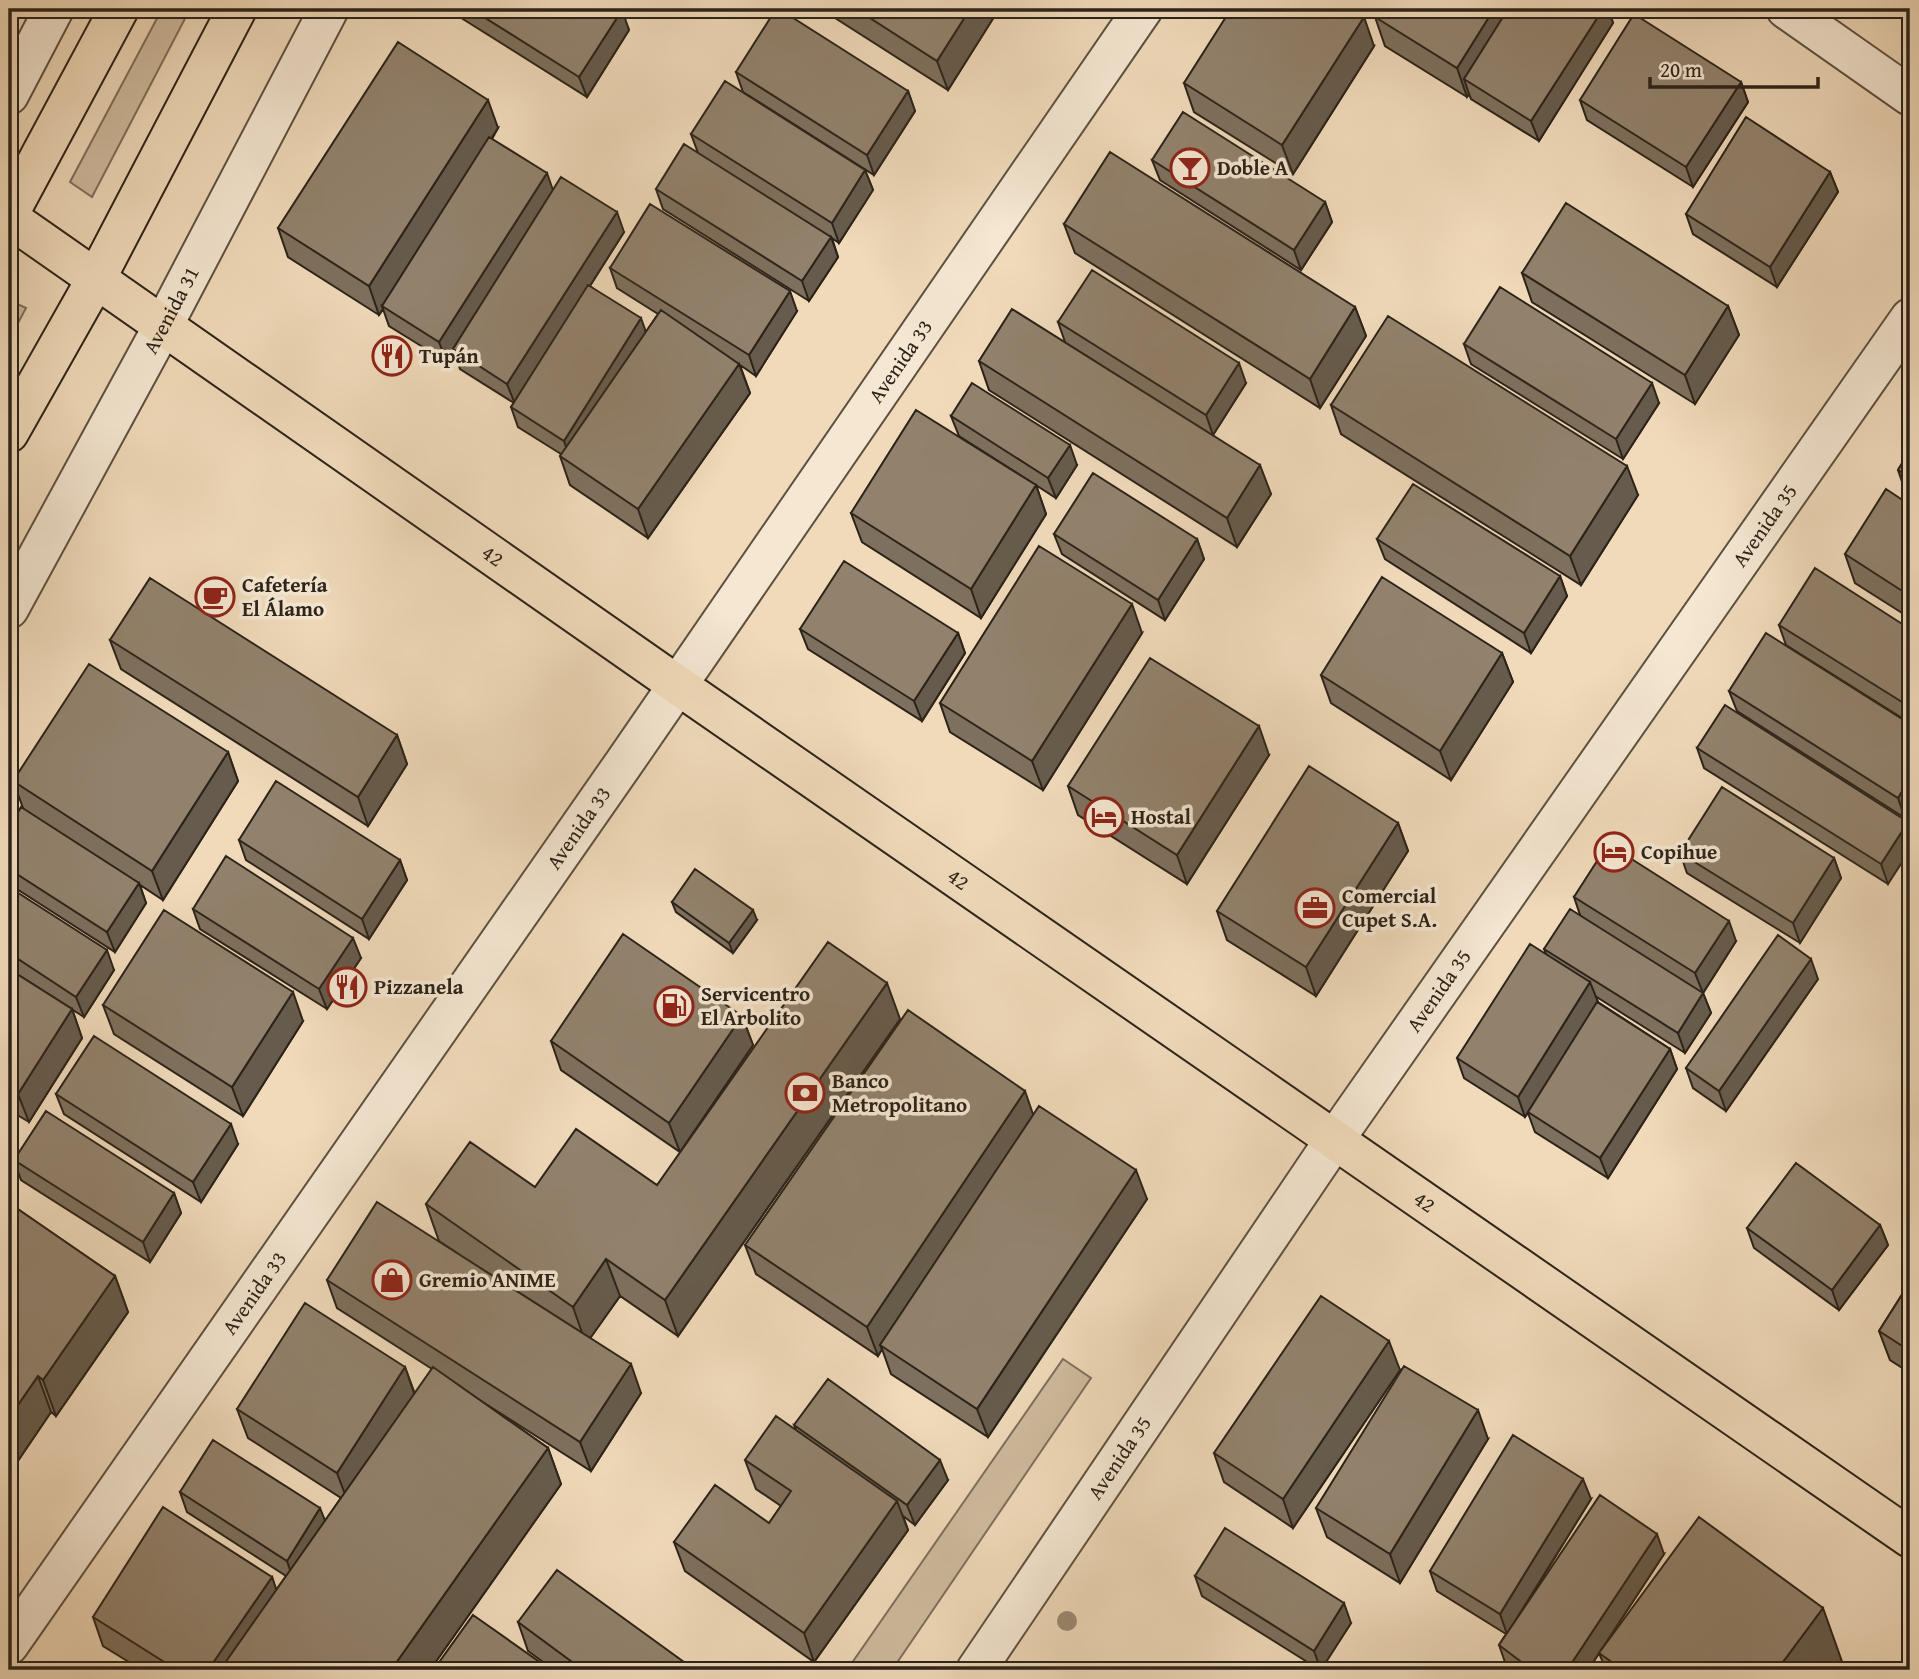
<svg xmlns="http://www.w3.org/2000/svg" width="1919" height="1679" font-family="'Gentium Book Plus',serif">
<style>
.green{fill:#cfbb9f;stroke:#7e6f5c;stroke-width:2}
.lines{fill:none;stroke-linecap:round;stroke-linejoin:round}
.minor-casing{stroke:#5d5141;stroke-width:42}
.major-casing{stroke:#2c2319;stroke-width:42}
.minor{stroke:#f5e7d2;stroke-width:38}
.major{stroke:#f0daba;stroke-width:38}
.tree{fill:#9b8a74}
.wall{fill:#7e705e;stroke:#2c2319;stroke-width:2}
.shaded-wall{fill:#665b4c;stroke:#2c2319;stroke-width:2}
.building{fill:#92826d;stroke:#2c2319;stroke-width:2}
.labels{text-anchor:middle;stroke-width:7;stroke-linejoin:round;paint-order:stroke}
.poi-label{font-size:21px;font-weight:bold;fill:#2c2319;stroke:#f5e7d2;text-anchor:start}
.street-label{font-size:21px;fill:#2c2319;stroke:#f5e7d2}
</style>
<rect width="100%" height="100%" fill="#f0daba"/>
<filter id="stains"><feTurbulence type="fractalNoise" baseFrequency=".00286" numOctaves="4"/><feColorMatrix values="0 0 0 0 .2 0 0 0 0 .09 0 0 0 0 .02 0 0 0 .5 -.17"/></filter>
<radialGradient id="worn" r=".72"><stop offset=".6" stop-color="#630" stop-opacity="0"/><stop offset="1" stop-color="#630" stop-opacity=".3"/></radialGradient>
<path class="green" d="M162,9H190L92,197L70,182Z
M9,300L26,308L9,340Z
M1063,1359L1091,1378L892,1670H847Z"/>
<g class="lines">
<g class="minor-casing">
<g id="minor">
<path d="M1786,9L1910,96"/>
<path d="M9,95L54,9"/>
<path id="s1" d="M9,609L163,326L329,9"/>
<path id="s2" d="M9,1645L624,763L1143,9"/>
<path id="s3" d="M976,1670L1335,1139L1910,318"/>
</g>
</g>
<g class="major-casing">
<g id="major">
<path d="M9,214L119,9"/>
<path id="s4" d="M9,218L676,684L1910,1538"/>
<path d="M9,433L96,279L237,9"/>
</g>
</g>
<use href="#minor" class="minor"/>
<use href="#major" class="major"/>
</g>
<circle class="tree" cx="1067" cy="1621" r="10"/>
<path class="wall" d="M447,9H619L629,30L587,97Z
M821,9H999L948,90Z
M1380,9H1608L1613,23L1539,141L1471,99L1469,94L1467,97L1385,46L1375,17Z
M1374,46L1293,174L1194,112L1184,83Z
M736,72L908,91L915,111L874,175L743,92Z
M1741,82L1748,102L1693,187L1587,120L1580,100Z
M498,128L492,139L553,190L624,232L590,286L646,332L658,314L617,288L610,268L797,311L756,376L740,365L750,393L648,538L570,485L560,456L561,454L518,427L511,407L514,403L460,369L454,351L447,362L389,326L383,309L379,315L288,257L278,228Z
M691,134L865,170L873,190L839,243L832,238L838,257L809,301L663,209L656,189L698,153Z
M1152,160L1325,202L1332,222L1301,270L1160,180Z
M1830,172L1838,192L1777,287L1693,234L1686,214Z
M1064,224L1355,307L1366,336L1320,408L1075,253Z
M1522,273L1728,306L1739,335L1695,404L1532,302Z
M1058,322L1246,383L1213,435L1271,494L1237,547L989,390L979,361L1065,342Z
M1464,344L1659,403L1623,459L1471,364Z
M1331,405L1638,495L1581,585L1341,434Z
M951,416L1077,465L1056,498L959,436Z
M1910,450V500L1908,499L1898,470Z
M1036,485L1046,514L981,618L862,542L851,513Z
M1910,505V618L1855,583L1845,554Z
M1054,534L1197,539L1204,559L1165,620L1062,554Z
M1377,539L1560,576L1567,596L1531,653L1385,559Z
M1779,625L1910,629V723L1786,645Z
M800,629L958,633L965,653L922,721L808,649Z
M1142,633L1043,790L950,732L940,703Z
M110,640L397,735L407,764L368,826L121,669Z
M1502,653L1513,682L1451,780L1331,703L1321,675Z
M1729,691L1910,724V809L1905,818L1737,711Z
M1697,748L1908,822L1888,884L1704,768Z
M228,752L238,781L163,900L140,885L146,903L115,952L9,884V828L23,808L13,781Z
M1269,755L1187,884L1078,815L1068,786Z
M1398,823L1408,851L1316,996L1227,940L1217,911Z
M239,840L400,860L407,880L369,939L246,860Z
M1680,853L1834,858L1841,878L1800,943L1687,873Z
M9,887L114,970L84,1017L9,969Z
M1574,897L1736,941L1703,993L1711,1013L1685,1053L1595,996L1598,1002L1670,1049L1677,1069L1608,1178L1535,1132L1528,1113L1525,1117L1464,1078L1457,1058L1546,954L1544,949L1580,915Z
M672,902L757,920L733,953L676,912Z
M193,909L361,958L327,1009L200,929Z
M9,969L72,1009L82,1038L29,1122L9,1110Z
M1818,979L1726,1111L1693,1088L1686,1068Z
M103,1005L303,1021L243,1116L114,1034Z
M742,1016L753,1045L680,1152L561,1070L551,1041Z
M900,1019L678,1336L620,1296L590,1338L641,1393L591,1471L478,1399L548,1448L561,1484L430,1670H142L103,1646L93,1617L272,1577L276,1590L286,1576L187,1512L180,1492L325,1521L341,1498L248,1438L237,1409L405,1367L415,1394L432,1369L337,1308L327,1280L457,1253L439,1241L426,1204L535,1187L657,1185Z
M56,1094L238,1144L201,1202L64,1114Z
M1033,1115L1147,1199L988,1437L891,1374L882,1349L878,1356L756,1274L745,1245Z
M14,1160L174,1193L181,1213L150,1262L21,1180Z
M9,1203L115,1276L128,1312L56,1416L51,1412L9,1474Z
M1880,1225L1888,1245L1839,1310L1754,1248L1747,1228Z
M1910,1282V1373L1890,1360L1879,1331Z
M1400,1370L1293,1528L1224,1482L1214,1453Z
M794,1425L948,1480L915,1525L903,1516L908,1530L814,1662L685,1571L674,1542L769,1523L781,1506L756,1489L745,1460L796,1430Z
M1488,1439L1400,1583L1327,1537L1316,1508Z
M1591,1499L1520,1614L1664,1554L1588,1670H1513L1506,1665L1499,1645L1506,1634L1437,1591L1430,1571Z
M1195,1576L1351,1623L1320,1670L1202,1596Z
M518,1622L695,1670H554L528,1651Z
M1599,1653L1845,1670H1606Z"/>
<path class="shaded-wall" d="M970,9H999L948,90L937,61Z
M1494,9H1523L1464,79L1469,94L1467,97L1457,68Z
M1603,9H1608L1613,23L1539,141L1531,121Z
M622,10L629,30L587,97L579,77Z
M1364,17L1374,46L1293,174L1282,145Z
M1741,82L1748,102L1693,187L1686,167Z
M908,91L915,111L874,175L867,155Z
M488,100L498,128L384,307L382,306L383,309L379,315L369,286Z
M865,170L873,190L839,243L832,223Z
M1830,172L1838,192L1777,287L1770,267Z
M547,173L554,193L453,349L454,351L447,362L439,342Z
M1325,202L1332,222L1301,270L1294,250Z
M617,212L624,232L515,404L507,384Z
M831,237L838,257L809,301L802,281Z
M790,291L797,311L756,376L749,355Z
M1728,306L1739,335L1695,404L1685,375Z
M1355,307L1366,336L1320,408L1310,379Z
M641,318L648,338L571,461L564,441Z
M1239,363L1246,383L1213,435L1206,415Z
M739,364L750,393L648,538L638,509Z
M1652,383L1659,403L1623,459L1616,439Z
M1070,445L1077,465L1056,498L1048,478Z
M1260,465L1271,494L1237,547L1227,518Z
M1627,466L1638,495L1581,585L1570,556Z
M1036,485L1046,514L981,618L971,589Z
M1197,539L1204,559L1165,620L1158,600Z
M1560,576L1567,596L1531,653L1524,633Z
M1132,604L1142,633L1043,790L1032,761Z
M958,633L965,653L922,721L914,701Z
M1502,653L1513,682L1451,780L1440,751Z
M1259,726L1269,755L1187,884L1177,855Z
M397,735L407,764L368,826L358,797Z
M228,752L238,781L163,900L152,871Z
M1910,778V809L1905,818L1898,798Z
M1908,822L1910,827V850L1888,884L1881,864Z
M1398,823L1408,851L1316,996L1306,967Z
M1834,858L1841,878L1800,943L1793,923Z
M400,860L407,880L369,939L362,919Z
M139,883L146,903L115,952L107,932Z
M753,910L757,920L733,953L729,943Z
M1729,921L1736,941L1703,993L1695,973Z
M353,938L361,958L327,1009L319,989Z
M107,950L114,970L84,1017L76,997Z
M1811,959L1818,979L1726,1111L1719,1091Z
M1590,982L1598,1002L1525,1117L1518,1097Z
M887,983L900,1019L678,1336L665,1300Z
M293,992L303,1021L243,1116L232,1087Z
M1703,993L1711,1013L1685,1053L1678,1033Z
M72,1009L82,1038L29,1122L18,1094Z
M742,1016L753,1045L680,1152L669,1123Z
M1670,1049L1677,1069L1608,1178L1600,1158Z
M1025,1091L1035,1120L880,1345L882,1349L878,1356L867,1327Z
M231,1124L238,1144L201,1202L193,1182Z
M1136,1170L1147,1199L988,1437L977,1409Z
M174,1193L181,1213L150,1262L143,1242Z
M1880,1225L1888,1245L1839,1310L1832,1290Z
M606,1259L620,1296L586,1344L573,1307Z
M115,1276L128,1312L56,1416L43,1380Z
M1389,1341L1400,1370L1293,1528L1283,1499Z
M631,1364L641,1393L591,1471L580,1442Z
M405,1367L415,1396L348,1502L337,1473Z
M38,1376L51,1412L9,1474V1418Z
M1478,1410L1488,1439L1400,1583L1390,1554Z
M548,1448L561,1484L430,1670H391Z
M940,1460L948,1480L915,1525L907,1505Z
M1583,1479L1591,1499L1507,1634L1500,1614Z
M897,1501L908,1530L814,1662L804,1633Z
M320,1508L328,1528L294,1581L287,1561Z
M1657,1534L1664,1554L1588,1670H1567Z
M272,1577L282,1606L238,1670H208Z
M1344,1603L1351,1623L1321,1670L1314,1651Z
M1823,1608L1845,1670H1777Z"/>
<path class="building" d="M471,9H619L622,10L579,77Z
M776,9H779L908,91L867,155L736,72Z
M856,9H970L937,61Z
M1231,9H1351L1364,17L1282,145L1184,83Z
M1380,9H1494L1457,68L1375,17Z
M1508,9H1603L1531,121L1464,79Z
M1634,14L1741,82L1686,167L1580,100Z
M398,42L488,100L369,286L278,228Z
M725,81L865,170L832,223L691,134Z
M1183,112L1325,202L1294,250L1152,160Z
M1746,117L1830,172L1770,267L1686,214Z
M489,137L547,173L439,342L382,306Z
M684,144L831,237L802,281L656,189Z
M1110,152L1355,307L1310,379L1064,224Z
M561,177L617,212L507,384L453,349Z
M1566,203L1728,306L1685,375L1522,273Z
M650,204L790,291L749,355L610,268Z
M1092,270L1239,363L1206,415L1058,322Z
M588,285L641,318L564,441L511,407Z
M1500,287L1652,383L1616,439L1464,344Z
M1012,309L1260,465L1227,518L979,361Z
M661,310L739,364L638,509L560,456Z
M1388,316L1627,466L1570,556L1331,405Z
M972,383L1070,445L1048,478L951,416Z
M916,410L1036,485L971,589L851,513Z
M1910,450V478L1898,470Z
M1093,473L1197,539L1158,600L1054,534Z
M1413,484L1560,576L1524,633L1377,539Z
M1886,489L1910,505V596L1845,554Z
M1039,546L1132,604L1032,761L940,703Z
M844,561L958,633L914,701L800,629Z
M1815,568L1910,629V707L1779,625Z
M1382,577L1502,653L1440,751L1321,675Z
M150,578L397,735L358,797L110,640Z
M1766,633L1910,724V778L1898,798L1729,691Z
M1150,658L1259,726L1177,855L1068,786Z
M89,664L228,752L152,871L13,781Z
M1725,705L1908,822L1881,864L1697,748Z
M1309,766L1398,823L1306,967L1217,911Z
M276,781L400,860L362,919L239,840Z
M1722,787L1834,858L1793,923L1680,853Z
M21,807L139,883L107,932L9,869V828Z
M1608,844L1729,921L1695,973L1574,897Z
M226,856L353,938L319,989L193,909Z
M695,869L753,910L729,943L672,902Z
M9,887L107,950L76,997L9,953Z
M1570,909L1703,993L1678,1033L1544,949Z
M164,910L293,992L232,1087L103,1005Z
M623,934L742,1016L669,1123L551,1041Z
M1778,935L1811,959L1719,1091L1686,1068Z
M828,942L887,983L665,1300L606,1259L573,1307L426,1204L470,1142L535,1187L576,1129L657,1185Z
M1530,944L1590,982L1518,1097L1457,1058Z
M9,969L72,1009L18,1094L9,1087Z
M1597,1002L1670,1049L1600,1158L1528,1112Z
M908,1010L1025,1091L867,1327L745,1245Z
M94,1036L231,1124L193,1182L56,1094Z
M1039,1106L1136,1170L977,1409L880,1345Z
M46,1111L174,1193L143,1242L14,1160Z
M1796,1163L1880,1225L1832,1290L1747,1228Z
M377,1202L631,1364L580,1442L327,1280Z
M9,1203L115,1276L43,1380L38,1376L9,1418Z
M1910,1282V1351L1879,1331Z
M1321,1296L1389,1341L1283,1499L1214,1453Z
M305,1303L405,1367L337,1473L237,1409Z
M1404,1366L1478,1410L1390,1554L1316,1508Z
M433,1367L548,1448L391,1670H220Z
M828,1379L940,1460L907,1505L794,1425Z
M776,1416L897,1501L804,1633L674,1542L715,1485L769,1523L791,1491L745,1460Z
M1513,1435L1583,1479L1500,1614L1430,1571Z
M213,1440L320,1508L287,1561L180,1492Z
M1600,1495L1657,1534L1567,1670H1532L1499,1645Z
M163,1507L272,1577L208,1670H177L93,1617Z
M1699,1517L1823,1608L1777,1670H1623L1599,1653Z
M1225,1528L1344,1603L1314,1651L1195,1576Z
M557,1570L695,1670H583L518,1622Z
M473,1615L551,1670H439L435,1668Z"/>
<defs>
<g id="bar-ring" transform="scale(2.0125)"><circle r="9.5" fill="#f5e7d2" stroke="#8f2418" stroke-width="1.5"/><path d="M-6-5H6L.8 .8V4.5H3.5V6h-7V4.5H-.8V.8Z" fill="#8f2418"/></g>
<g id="restaurant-ring" transform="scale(2.0125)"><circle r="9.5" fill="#f5e7d2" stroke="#8f2418" stroke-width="1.5"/><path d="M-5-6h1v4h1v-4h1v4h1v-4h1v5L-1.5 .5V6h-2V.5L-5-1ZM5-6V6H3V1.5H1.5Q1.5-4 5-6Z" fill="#8f2418"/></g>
<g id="cafe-ring" transform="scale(2.0125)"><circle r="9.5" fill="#f5e7d2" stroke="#8f2418" stroke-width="1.5"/><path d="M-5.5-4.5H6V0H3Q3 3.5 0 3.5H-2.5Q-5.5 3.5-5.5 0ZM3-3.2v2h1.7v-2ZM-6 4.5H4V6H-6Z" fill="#8f2418"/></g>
<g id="hotel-ring" transform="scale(2.0125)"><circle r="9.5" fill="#f5e7d2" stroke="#8f2418" stroke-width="1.5"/><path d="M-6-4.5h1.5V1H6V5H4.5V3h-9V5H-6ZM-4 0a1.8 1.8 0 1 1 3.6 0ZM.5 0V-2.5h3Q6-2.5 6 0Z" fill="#8f2418"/></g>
<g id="office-ring" transform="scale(2.0125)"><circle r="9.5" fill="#f5e7d2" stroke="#8f2418" stroke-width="1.5"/><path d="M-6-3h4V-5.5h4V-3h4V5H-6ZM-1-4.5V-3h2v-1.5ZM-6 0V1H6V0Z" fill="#8f2418"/></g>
<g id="fuel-ring" transform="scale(2.0125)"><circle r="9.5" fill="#f5e7d2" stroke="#8f2418" stroke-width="1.5"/><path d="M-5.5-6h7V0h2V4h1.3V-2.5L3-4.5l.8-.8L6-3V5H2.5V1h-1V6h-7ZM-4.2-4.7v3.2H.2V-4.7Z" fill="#8f2418"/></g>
<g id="bank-ring" transform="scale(2.0125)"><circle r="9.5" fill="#f5e7d2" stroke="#8f2418" stroke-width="1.5"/><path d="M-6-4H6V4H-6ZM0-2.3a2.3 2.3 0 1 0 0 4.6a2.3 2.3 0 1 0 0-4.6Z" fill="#8f2418"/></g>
<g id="shop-ring" transform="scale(2.0125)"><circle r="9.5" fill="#f5e7d2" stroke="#8f2418" stroke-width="1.5"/><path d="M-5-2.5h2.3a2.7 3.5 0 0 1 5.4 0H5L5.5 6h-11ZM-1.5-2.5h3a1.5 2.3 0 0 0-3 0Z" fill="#8f2418"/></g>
</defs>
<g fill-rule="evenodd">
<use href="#bar-ring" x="1190" y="168"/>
<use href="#restaurant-ring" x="392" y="356"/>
<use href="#cafe-ring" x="215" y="597"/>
<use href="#hotel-ring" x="1104" y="817"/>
<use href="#hotel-ring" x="1614" y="852"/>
<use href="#office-ring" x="1315" y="908"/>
<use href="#restaurant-ring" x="347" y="987"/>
<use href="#fuel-ring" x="674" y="1006"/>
<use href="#bank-ring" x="805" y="1093"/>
<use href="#shop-ring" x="392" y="1280"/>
</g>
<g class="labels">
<g class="poi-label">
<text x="1217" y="175">Doble A</text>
<text x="419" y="363">Tupán</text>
<text x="242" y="592">Cafetería<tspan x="242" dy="24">El Álamo</tspan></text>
<text x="1131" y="824">Hostal</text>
<text x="1641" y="859">Copihue</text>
<text x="1342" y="903">Comercial<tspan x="1342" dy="24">Cupet S.A.</tspan></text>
<text x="374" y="994">Pizzanela</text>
<text x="701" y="1001">Servicentro<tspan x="701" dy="24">El Arbolito</tspan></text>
<text x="832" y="1088">Banco<tspan x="832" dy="24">Metropolitano</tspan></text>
<text x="419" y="1287">Gremio ANIME</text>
</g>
<g class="street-label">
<text dy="7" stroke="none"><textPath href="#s1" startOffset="340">Avenida 31</textPath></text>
<text dy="7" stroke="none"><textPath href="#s2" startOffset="1563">Avenida 33</textPath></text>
<text dy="7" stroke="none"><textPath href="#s3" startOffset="1390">Avenida 35</textPath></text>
<text dy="7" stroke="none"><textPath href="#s4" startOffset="590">42</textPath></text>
<text dy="7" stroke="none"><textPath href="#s2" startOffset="996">Avenida 33</textPath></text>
<text dy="7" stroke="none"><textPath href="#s4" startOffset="1157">42</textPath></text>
<text dy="7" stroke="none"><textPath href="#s3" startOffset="822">Avenida 35</textPath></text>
<text dy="7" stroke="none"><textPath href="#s4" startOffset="1724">42</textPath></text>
<text dy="7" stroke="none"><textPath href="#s2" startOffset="429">Avenida 33</textPath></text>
<text dy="7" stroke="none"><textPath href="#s3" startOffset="256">Avenida 35</textPath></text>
</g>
</g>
<rect width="1919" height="1679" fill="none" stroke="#f0daba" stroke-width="35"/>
<rect x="10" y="10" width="1898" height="1658" fill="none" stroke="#2c2319" stroke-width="3.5"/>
<rect x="18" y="18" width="1884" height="1644" fill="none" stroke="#2c2319" stroke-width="2"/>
<path d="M1650 77v10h168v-10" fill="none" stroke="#2c2319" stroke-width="3.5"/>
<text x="1660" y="77" font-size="21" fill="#2c2319" stroke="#f5e7d2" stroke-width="5" paint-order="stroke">20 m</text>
<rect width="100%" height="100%" filter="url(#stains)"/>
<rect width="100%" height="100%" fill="url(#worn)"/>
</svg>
